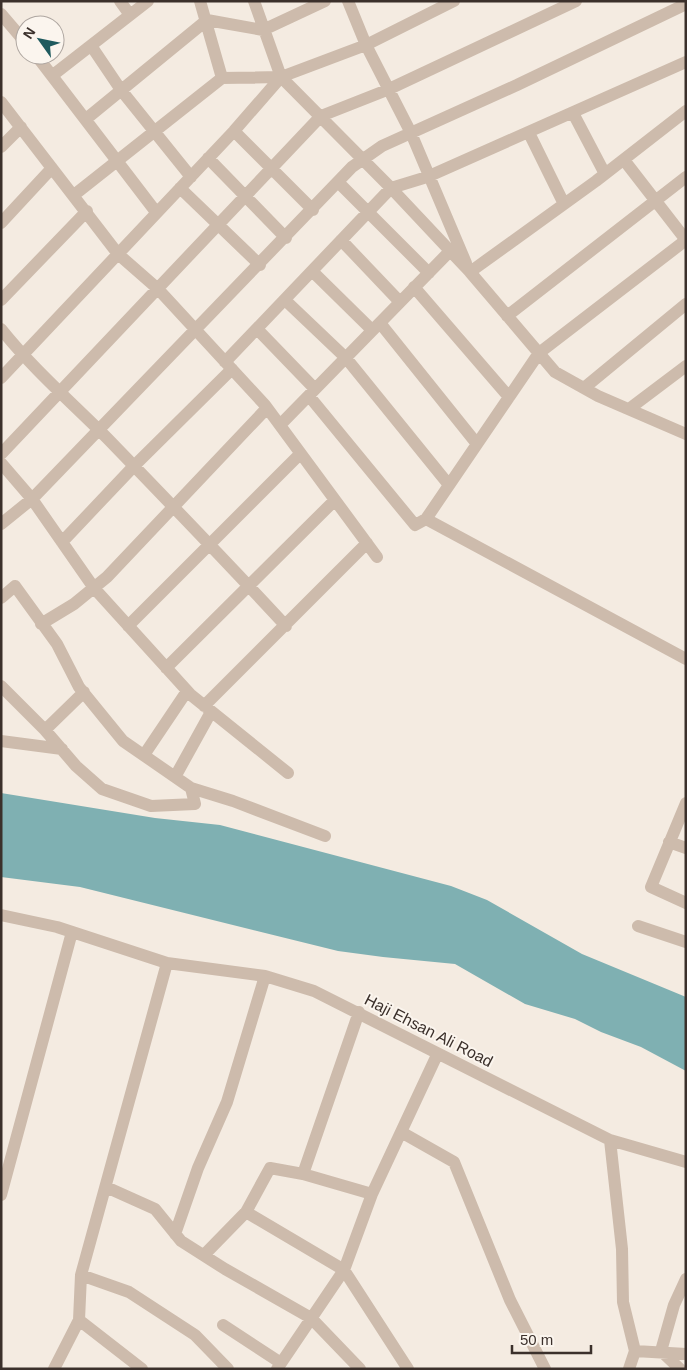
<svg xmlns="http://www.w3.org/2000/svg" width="687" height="1370" font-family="Helvetica,sans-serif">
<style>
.water{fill:#7fb0b2}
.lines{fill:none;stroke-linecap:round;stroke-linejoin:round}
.minor{stroke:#cdbbac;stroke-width:12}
.labels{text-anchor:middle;stroke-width:4;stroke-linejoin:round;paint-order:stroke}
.street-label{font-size:16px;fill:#3b302b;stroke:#fbf5ee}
</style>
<rect width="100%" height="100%" fill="#f4ebe1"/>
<path class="water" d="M1,793L155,818L220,825L451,886L487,900L582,954L686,997V1071L641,1047L601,1032L575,1019L525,1004L455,964L383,957L338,951L80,887L1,877Z"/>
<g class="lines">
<path class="minor" d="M120,1L130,15
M200,1L222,78
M254,1L281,77L391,188L470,272
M348,1L366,45L411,133L466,263
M1,14L25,42
M92,47L121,90L191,177
M36,55L156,212
M53,75L148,1
M1,102L118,254L158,289L265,405L377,557
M686,111L596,181L470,272L555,372L598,396L686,434
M573,113L605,174
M86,119L207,20L263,30L325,1
M234,131L313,210
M529,133L564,204
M1,147L21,127
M208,158L286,238
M624,160L686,240
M339,183L429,273
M180,188L260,265
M74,195L222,78L281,77L366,45L454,1
M1,223L52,168
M341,240L400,302
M686,240L539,353L426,519L686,659
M312,271L372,330
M414,287L509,397
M1,300L87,211
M285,300L346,358L449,485
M507,316L686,177
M380,323L477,444
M1,329C33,369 71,402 107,438C167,500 227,562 286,626
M257,329L315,389
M225,362L391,188L427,177L686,62
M1,378L234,131L281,77
M584,388L686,304
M309,396L415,525L426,519
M629,409L686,366
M280,425L450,251
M1,454L321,116L387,90L576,1
M1,463L32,499L94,588L191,695L288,773
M1,524L32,499L352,167L382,146L517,85L686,4
M62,542L134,466L232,369
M1,598L15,586L57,644L79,687L123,741L191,788L195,804L151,806L102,789L76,766L45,730L1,686
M41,624L74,604L107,577L267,408
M128,626L300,454
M166,668L335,500
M204,706L367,543
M45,730L84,692
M1,741L62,749
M144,755L187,691
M175,777L211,712
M191,788L233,801L325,836
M686,803L651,887L686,903
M669,842L686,848
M1,915L57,927L167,963L265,976L314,991L610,1140L622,1249L623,1302L635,1351L629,1369
M638,926L686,942
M359,1012L303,1174L270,1168L246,1212L344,1270L408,1369
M401,1132L454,1162L510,1300L545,1369
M610,1140L686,1162
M303,1174L372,1194L437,1055
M106,1187L155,1209L181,1241L225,1269L311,1318L360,1369
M1,1195L72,932
M175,1234L198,1168L227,1102L265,976
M204,1255L246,1212
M81,1275L167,963
M79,1320L142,1369
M223,1325L281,1363
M635,1351L686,1354
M54,1369L79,1320L81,1275L129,1292L195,1335L228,1369
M277,1369L344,1270L372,1194
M680,1369L661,1351L674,1305L686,1279"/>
</g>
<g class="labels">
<g class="street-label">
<text transform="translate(429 1030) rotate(27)" y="6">Haji Ehsan Ali Road</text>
</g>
</g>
<rect width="687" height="1370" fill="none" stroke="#3b302b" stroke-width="5"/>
<g transform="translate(40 40) rotate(303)"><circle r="24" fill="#fbf5ee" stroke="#aea6a0"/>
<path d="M0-4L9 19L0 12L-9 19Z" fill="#1f5a5e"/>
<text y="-8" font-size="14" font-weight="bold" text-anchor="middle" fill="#3b302b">N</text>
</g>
<path d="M512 1345v8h79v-8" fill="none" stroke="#3b302b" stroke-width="2.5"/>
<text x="520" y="1345" font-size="15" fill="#3b302b" stroke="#fbf5ee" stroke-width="4" paint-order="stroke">50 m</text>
</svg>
